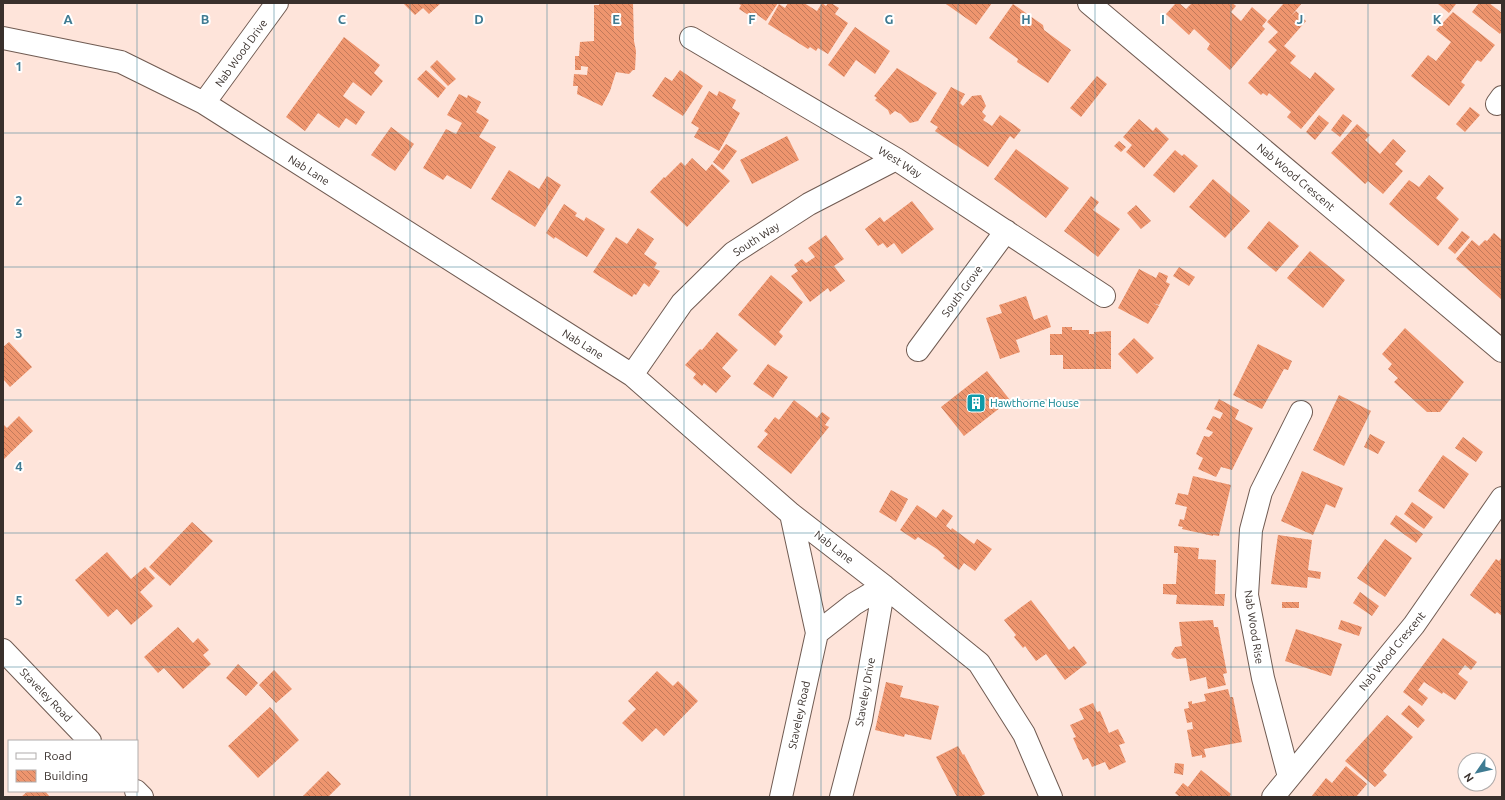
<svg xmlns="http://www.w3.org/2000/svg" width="1505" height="800" font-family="Ubuntu,sans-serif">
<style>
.building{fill:url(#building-back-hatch)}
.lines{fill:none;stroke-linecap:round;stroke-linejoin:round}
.minor-casing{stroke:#705b52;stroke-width:24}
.minor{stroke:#fff;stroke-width:22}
.grid{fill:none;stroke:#3f7b92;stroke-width:1;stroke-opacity:0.55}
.labels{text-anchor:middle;stroke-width:4;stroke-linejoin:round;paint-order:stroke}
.street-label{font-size:11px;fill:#39302c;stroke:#fff}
.culture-label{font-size:11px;fill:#0d838f;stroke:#fff;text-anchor:start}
.grid-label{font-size:13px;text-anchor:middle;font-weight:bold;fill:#3f7b92;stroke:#fff;stroke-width:4;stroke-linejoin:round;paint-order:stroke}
</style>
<defs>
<pattern id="building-back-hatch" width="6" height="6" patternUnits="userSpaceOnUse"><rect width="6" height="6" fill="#ee956e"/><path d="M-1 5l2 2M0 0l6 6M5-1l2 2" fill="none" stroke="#c27a5b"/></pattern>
</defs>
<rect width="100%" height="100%" fill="#fee4da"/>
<path class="building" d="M403,3H441L429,14L423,8L415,15Z
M599,3H633L634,41L636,51L635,70H633L629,74L616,72L610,91L602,106L577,94L578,86H573L574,74L587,75L588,67L581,66V70H575V56H579L580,42L594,41V5H599Z
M737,3H778L766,21L756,14L753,18L739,9L741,5Z
M788,3H804L817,11L822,3L826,6L828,3H831L839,8L835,14L848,23L828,54L818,48L816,51L810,47L808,49L768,24L779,4L785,8Z
M947,3H992L976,25L946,4Z
M1176,3H1179L1186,9L1192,3H1232L1236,6L1231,12L1241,21L1252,7L1267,20L1262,26L1265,29L1230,70L1207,49L1210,44L1194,29L1189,35L1166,14Z
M1284,3H1302L1291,16L1296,11L1306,21L1284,46L1296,56L1290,63L1310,79L1315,72L1335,89L1301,129L1287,117L1291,112L1269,93L1267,96L1263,93L1261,95L1248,83L1277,50L1268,42L1278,32L1267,22Z
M1437,3H1455L1456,4L1449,13Z
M1479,3H1489L1502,13V31L1500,34L1472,12Z
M1013,4L1043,25L1044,30L1071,50L1048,83L1017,62L1018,59L989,38Z
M1453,12L1495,45L1481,62L1477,60L1461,82L1465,85L1449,106L1411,76L1428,55L1436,61L1451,42L1436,30Z
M855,27L890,51L875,74L856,60L844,77L828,65Z
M344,37L380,65L374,73L383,81L371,96L353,82L343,96L365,112L356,125L346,118L339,128L318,113L305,131L286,117Z
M437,60L456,79L448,86L430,67Z
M897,68L937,93L918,121L910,123L901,114L895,111L890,115L888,110L875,100L877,98L874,96Z
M426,70L446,88L438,98L417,79Z
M680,70L703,86L683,116L652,96L665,77L672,81Z
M1097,76L1107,84L1081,117L1070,108Z
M951,87L965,94L960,103L963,106L972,96L981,95L986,106L982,112L986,116L983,120L992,126L1000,115L1021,130L1014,139L1010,136L988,167L935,131L938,127L930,122Z
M709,91L717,96L719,91L736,100L732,108L740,113L719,151L694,137L699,128L691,123Z
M459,94L467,98L468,95L481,102L476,112L489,120L479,137L496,147L471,189L447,175L443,180L423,168L446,129L456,134L462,123L447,115Z
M1470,107L1480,115L1465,132L1456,124Z
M1343,114L1352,121L1340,137L1331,130Z
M1319,115L1329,123L1315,140L1306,132Z
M1139,119L1153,131L1156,127L1169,139L1144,168L1126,152L1132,145L1123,137Z
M1357,124L1370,135L1365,140L1380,154L1393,139L1406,151L1395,164L1403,171L1383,194L1368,181L1365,184L1331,153Z
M391,127L414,144L395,171L371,155Z
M787,136L799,160L752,184L740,160Z
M1119,141L1126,147L1121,152L1114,146Z
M726,144L737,151L723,170L713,162Z
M1016,149L1069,188L1046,218L994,179Z
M1175,150L1182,156L1184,154L1198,166L1174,193L1153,175Z
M692,158L706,171L712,164L730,181L687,227L650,192L664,177L665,178L681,162L685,166Z
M509,170L539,189L547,176L561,185L535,227L491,199Z
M1429,175L1444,188L1436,198L1459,219L1438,246L1389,204L1409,180L1419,187Z
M1213,179L1250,211L1225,238L1189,207Z
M1091,196L1099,202L1093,210L1120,229L1098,257L1064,231Z
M912,201L934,229L902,254L894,243L887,248L883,243L878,246L865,229L880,217L884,222Z
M564,204L577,213L575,216L584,221L586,217L605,229L587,257L555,237L554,239L546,233Z
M1136,205L1151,221L1141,229L1127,213Z
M1269,221L1299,246L1276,272L1247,248Z
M638,228L654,239L644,254L657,263L654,268L660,271L649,287L644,283L636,295L634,294L632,297L593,272L616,237L627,244Z
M1462,231L1470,237L1455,254L1448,248Z
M1494,233L1502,240V300L1456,259L1472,240L1479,246L1485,240L1487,241Z
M826,235L844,259L834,266L845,281L830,292L828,288L810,302L791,276L798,271L794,265L802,259L806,263L815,257L808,248Z
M1310,251L1345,280L1323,308L1287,278Z
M1179,267L1195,277L1189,286L1173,276Z
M1139,269L1156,278L1159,272L1168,276L1166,282L1170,284L1159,305L1153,303L1159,306L1148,324L1118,308Z
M771,275L803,302L779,332L783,336L775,346L738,315Z
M1026,296L1034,320L1047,315L1051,327L1016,340L1020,352L1000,359L986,318L1002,313L999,305Z
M1062,327H1072V330H1089V334H1094V332L1111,331V369H1063V355H1050V334H1062Z
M1405,328L1464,382L1440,412H1427L1394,382L1398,378L1388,369L1392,364L1382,354Z
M717,332L738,350L722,368L731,376L716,393L704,383L702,386L693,378L696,374L685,365L700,349L702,350Z
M1134,338L1154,358L1137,374L1118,354Z
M9,342L32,367L10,387L3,379V347Z
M1258,344L1292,361L1288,370L1284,369L1262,409L1233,395Z
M768,364L788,377L773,398L753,384Z
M987,371L1010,400L964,436L941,407Z
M1339,395L1371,411L1344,466L1313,450Z
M1219,399L1239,410L1235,419L1253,428L1232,470L1221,467L1216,477L1198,469L1203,458L1196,454L1204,436L1209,437L1212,434L1213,432L1206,429L1213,416L1220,419L1223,413L1214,409Z
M794,400L817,418L822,412L830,418L825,425L829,427L791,474L757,447L768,434L764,431L775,417L779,420Z
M19,416L33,431L3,460V424L7,428Z
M1370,434L1385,442L1378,454L1364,447Z
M1463,437L1483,452L1476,462L1455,448Z
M1443,455L1469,474L1444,509L1418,491Z
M1302,471L1343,488L1335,508L1326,504L1313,535L1281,521Z
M1193,476L1231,485L1219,536L1213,535V536L1182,529L1183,527L1178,526L1180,519L1184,520L1187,507L1175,504L1178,493L1188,495Z
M891,490L908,499L896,522L879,512Z
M1412,502L1433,517L1424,529L1404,514Z
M917,505L936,518L943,509L953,516L946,526L951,530L952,528L974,544L977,539L992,549L975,571L964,563L959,570L943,558L945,556L937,549L918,537L915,540L900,530Z
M1396,515L1423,534L1416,543L1390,524Z
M192,522L213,541L170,586L149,567Z
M1278,535L1312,540L1308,570L1321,572L1320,579L1308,577L1307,588L1271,584Z
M1385,539L1412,558L1385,597L1357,578Z
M1174,546L1199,548L1198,559L1216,560L1215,594H1225L1224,606L1176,604L1177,595L1163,594V584H1176L1178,553H1174Z
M107,552L131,579L145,567L155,578L140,592L153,606L131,625L117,609L108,617L75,580Z
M1502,557V616L1497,612L1495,614L1470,595L1496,559L1499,561Z
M1360,592L1379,606L1372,616L1353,603Z
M1031,600L1069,650L1074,646L1087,663L1065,680L1046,654L1036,661L1025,646L1023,648L1014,637L1016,635L1004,620Z
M1282,602H1299V608H1282Z
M1213,620L1214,627H1218L1227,673L1223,674L1226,685L1208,689L1206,677L1190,681L1186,658L1177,659L1173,657L1171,654L1175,647L1182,646L1179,622Z
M1341,620L1362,627L1359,636L1338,629Z
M178,627L193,643L198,638L209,650L203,655L211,664L183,689L164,668L158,673L144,657Z
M1296,629L1342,644L1331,676L1285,661Z
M1443,638L1477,662L1471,670L1465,665L1458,674L1468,682L1455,700L1443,692L1442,694L1424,682L1418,690L1428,698L1422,706L1403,692Z
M238,664L258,683L246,696L226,678Z
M274,670L292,689L276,703L259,685Z
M657,671L673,686L678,681L698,701L664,736L656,728L642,742L622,723L636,709L628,701Z
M886,682L903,686L900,697L939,706L931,740L905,734L904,737L875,730Z
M1228,689L1230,697H1233L1242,742L1204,749L1206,757L1202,758V755L1192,757L1187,730L1193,729L1192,722L1187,723L1184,709L1189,708L1188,702L1192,701V704L1206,701L1204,694Z
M1093,703L1097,712L1100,711L1109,733L1118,729L1125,743L1119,745L1126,762L1109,770L1105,762L1092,767L1088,758L1083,760L1073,738L1076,737L1070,725L1084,719L1079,709Z
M1409,705L1425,720L1418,728L1401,714Z
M270,707L299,740L258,778L228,746Z
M1387,715L1413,737L1383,771L1387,775L1375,787L1345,761Z
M958,746L963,755L964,754L985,794L979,797H957L936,757Z
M1175,763L1184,764L1183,775L1174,773Z
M1346,766L1367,784L1356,797H1311L1326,778L1332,783Z
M1201,770L1231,794L1229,797H1180L1175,793L1183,783L1188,787Z
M328,771L341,784L328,797H302Z
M28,791H45L50,797H21Z"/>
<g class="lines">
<g class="minor-casing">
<path id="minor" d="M1089,3L1502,351
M3,38L121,62L204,103L632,375L791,514L884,586L979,663L1024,734L1051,797
M691,38L896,159L1104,296
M204,103L277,3
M1497,104L1502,97
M918,350L1006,231
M632,375L682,303L733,253L809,204L896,159
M791,514L817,633
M3,650L90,741
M1289,777L1263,678L1247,595L1251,530L1261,492L1301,412
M136,791L142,797
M781,797L817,633L854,604L884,586
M841,797L861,720L884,586
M1273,797L1414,625L1502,498"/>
</g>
<use href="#minor" class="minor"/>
</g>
<path class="grid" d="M137,3V741M274,3V797M410,3V797M547,3V797M684,3V797M821,3V797M958,3V797M1095,3V797M1231,3V797M1368,3V797M3,133H1502M3,267H1502M3,400H1502M3,533H1502M3,667H1502M137,791V797"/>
<defs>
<g id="building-square" transform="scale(1)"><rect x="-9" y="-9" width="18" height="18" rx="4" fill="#0f9aa8" stroke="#fff"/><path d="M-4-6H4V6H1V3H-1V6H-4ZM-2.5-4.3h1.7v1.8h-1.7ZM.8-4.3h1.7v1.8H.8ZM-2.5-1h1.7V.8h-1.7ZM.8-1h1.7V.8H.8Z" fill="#fff"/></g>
</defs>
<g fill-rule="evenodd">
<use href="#building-square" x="976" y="403"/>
</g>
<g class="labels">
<g class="street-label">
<text transform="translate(241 53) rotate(-54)" y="4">Nab Wood Drive</text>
<text transform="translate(900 162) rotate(32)" y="4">West Way</text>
<text transform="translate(309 170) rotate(32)" y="4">Nab Lane</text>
<text transform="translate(1296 177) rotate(40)" y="4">Nab Wood Crescent</text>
<text transform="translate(756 239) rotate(-33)" y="4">South Way</text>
<text transform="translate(962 291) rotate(-54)" y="4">South Grove</text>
<text transform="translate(583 344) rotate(32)" y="4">Nab Lane</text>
<text transform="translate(834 547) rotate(38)" y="4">Nab Lane</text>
<text transform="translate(1254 627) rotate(81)" y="4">Nab Wood Rise</text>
<text transform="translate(1392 651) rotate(-51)" y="4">Nab Wood Crescent</text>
<text transform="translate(865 692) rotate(-80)" y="4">Staveley Drive</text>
<text transform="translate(46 695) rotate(46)" y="4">Staveley Road</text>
<text transform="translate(799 715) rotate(-78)" y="4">Staveley Road</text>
</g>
<g class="culture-label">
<text x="990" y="407">Hawthorne House</text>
</g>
</g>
<g class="grid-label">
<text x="68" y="24">A</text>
<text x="205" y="24">B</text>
<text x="342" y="24">C</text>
<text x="479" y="24">D</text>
<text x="616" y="24">E</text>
<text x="752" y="24">F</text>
<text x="889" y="24">G</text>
<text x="1026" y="24">H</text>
<text x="1163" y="24">I</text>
<text x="1300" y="24">J</text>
<text x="1437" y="24">K</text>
<text x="19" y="71">1</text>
<text x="19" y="205">2</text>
<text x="19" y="338">3</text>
<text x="19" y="471">4</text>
<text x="19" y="605">5</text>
</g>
<rect width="1505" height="800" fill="none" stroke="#39302c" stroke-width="8"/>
<rect x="8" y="740" width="130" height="52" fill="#ffffff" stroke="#b0acab"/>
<rect x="16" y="753" width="20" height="6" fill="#ffffff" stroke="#b0acab"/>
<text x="44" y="760" font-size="12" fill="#39302c">Road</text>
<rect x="16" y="770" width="20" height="12" fill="url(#building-back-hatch)" stroke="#b0acab"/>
<text x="44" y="780" font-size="12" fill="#39302c">Building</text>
<g transform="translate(1477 772) rotate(236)"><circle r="19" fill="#ffffff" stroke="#b0acab"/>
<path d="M0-3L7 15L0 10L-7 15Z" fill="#3f7b92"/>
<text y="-6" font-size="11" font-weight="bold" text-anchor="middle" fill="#39302c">N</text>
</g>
</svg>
